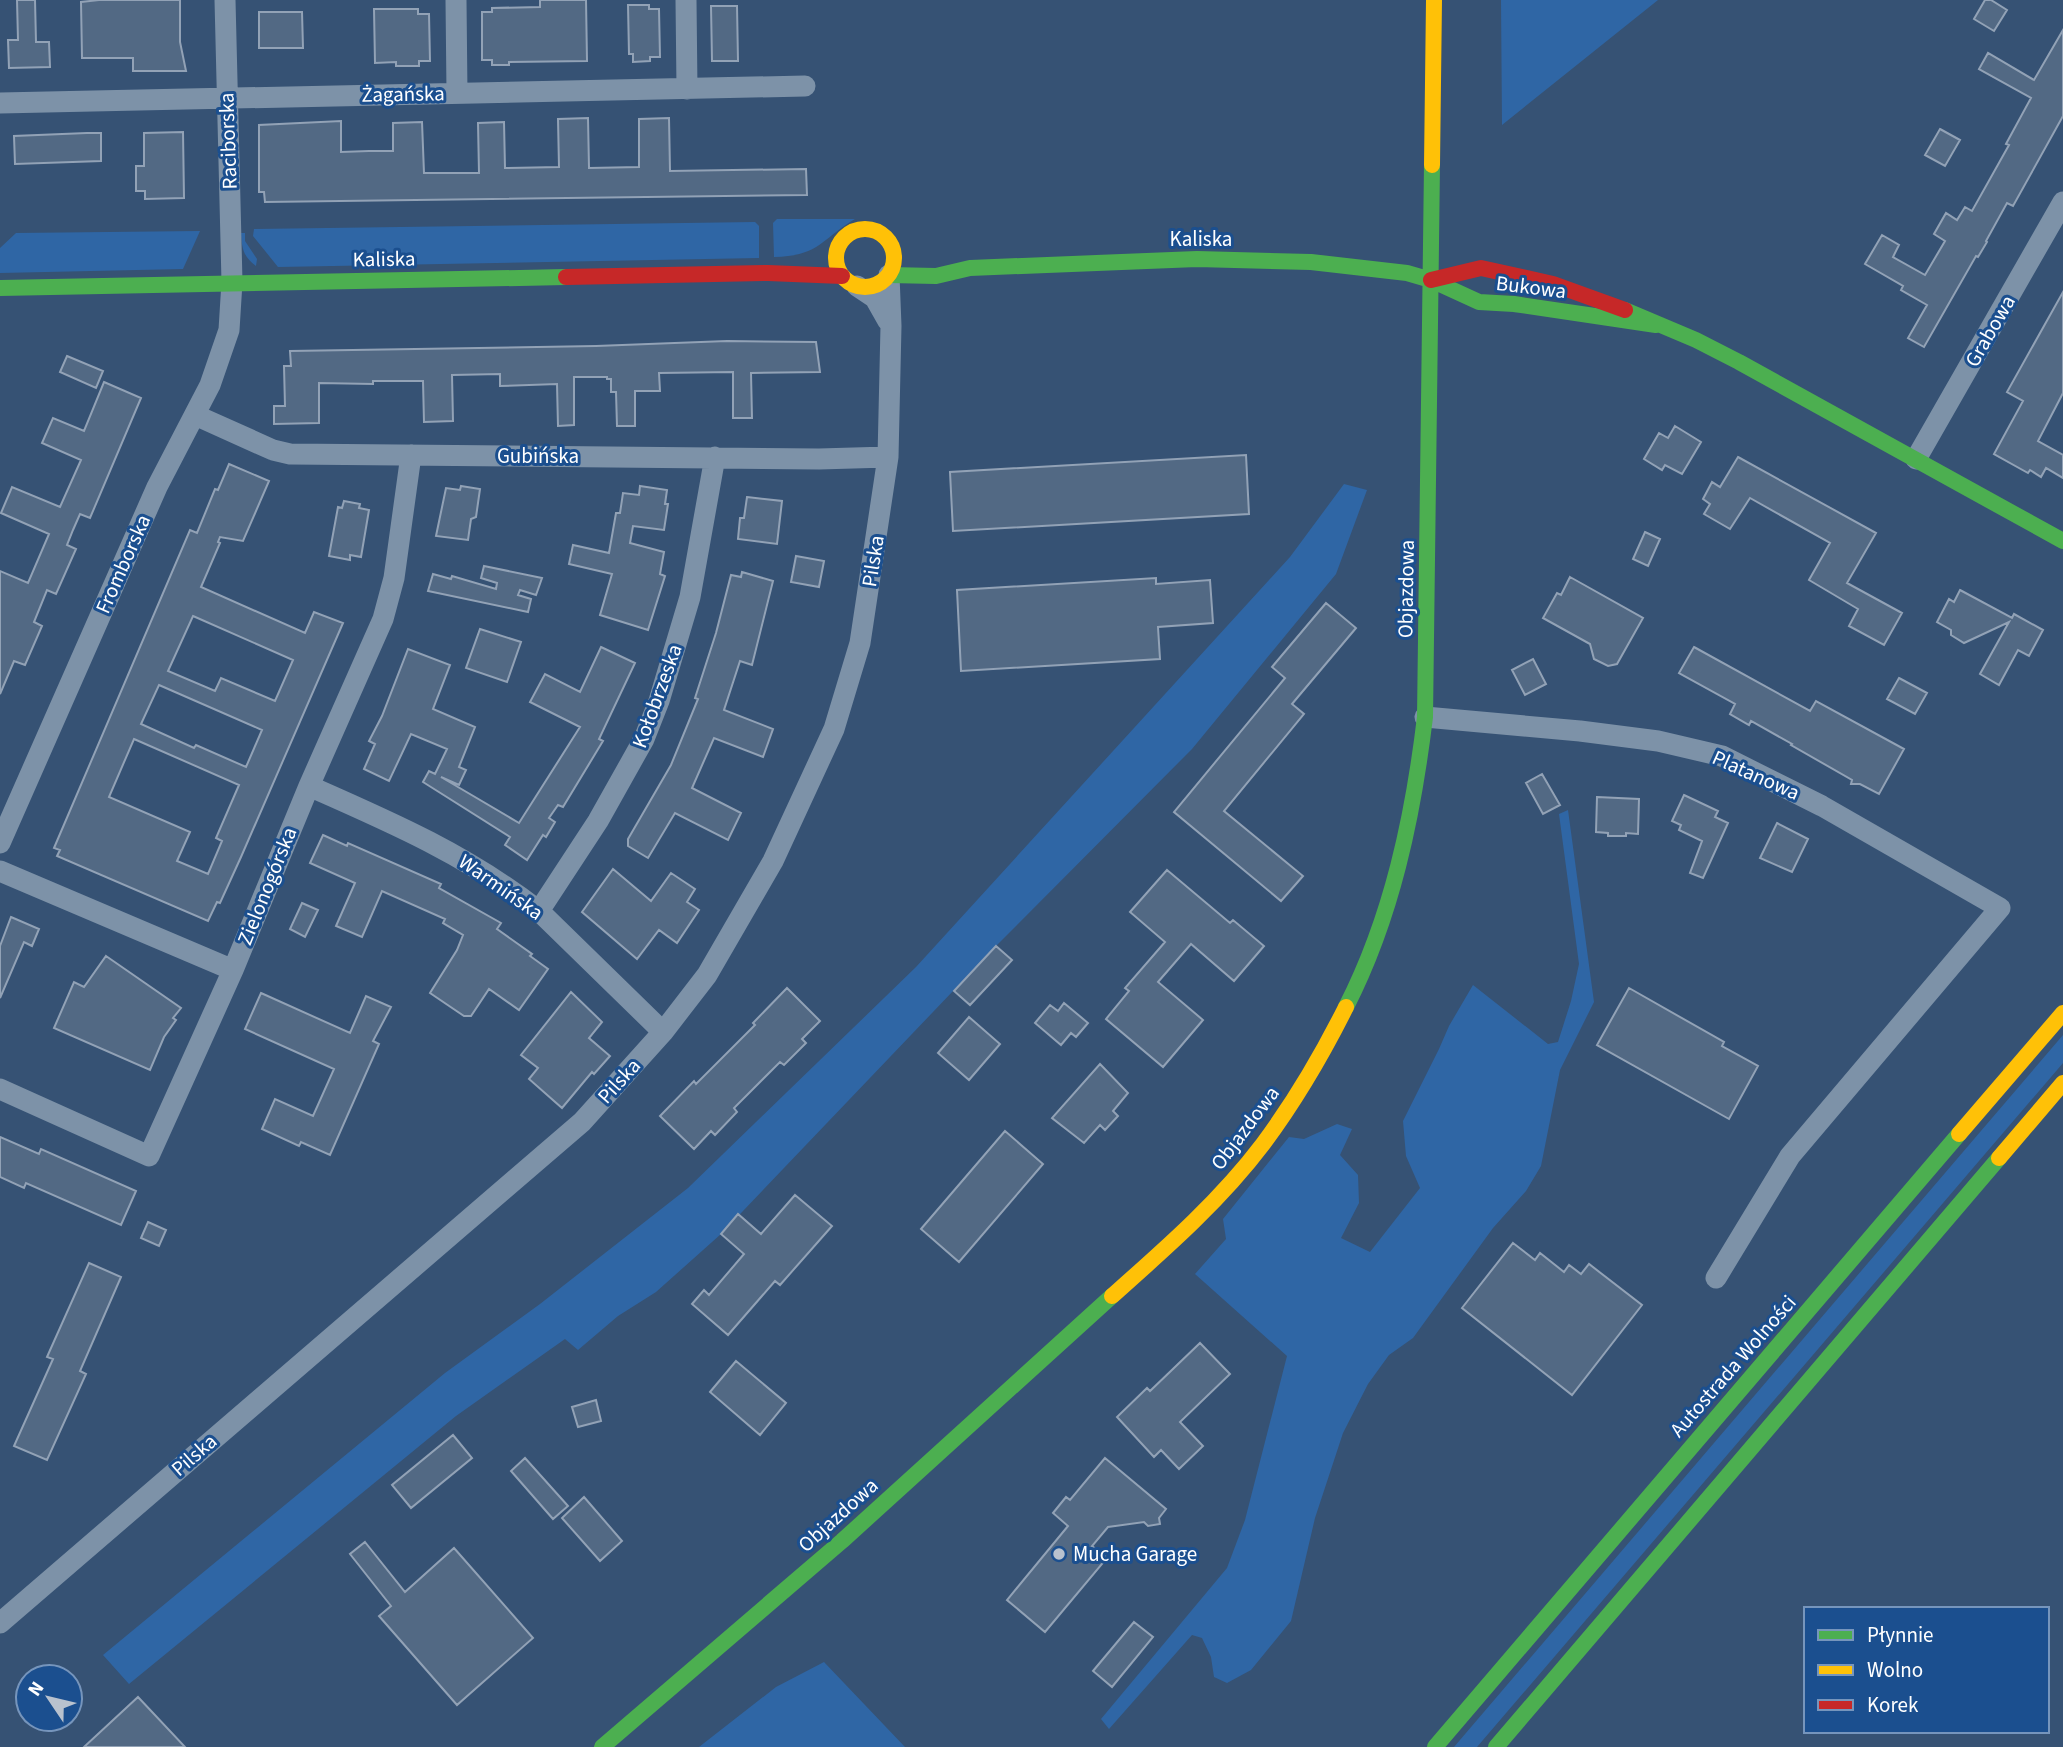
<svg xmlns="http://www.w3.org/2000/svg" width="2063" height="1747" font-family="'Source Sans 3',sans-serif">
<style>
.green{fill:#2f66a5}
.building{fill:#526984;stroke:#92a2b6;stroke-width:2;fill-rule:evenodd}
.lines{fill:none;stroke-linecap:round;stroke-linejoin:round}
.street{stroke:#7d92a8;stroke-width:21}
.fast{stroke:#4caf50;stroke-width:16}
.slow{stroke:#ffc107;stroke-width:16}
.jam{stroke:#c62828;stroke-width:16}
.poi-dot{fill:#b9c2ce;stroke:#1b4f8f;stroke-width:2.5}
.labels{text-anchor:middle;stroke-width:6;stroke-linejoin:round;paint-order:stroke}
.street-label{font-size:21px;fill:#fff;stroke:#1b4f8f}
.poi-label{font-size:21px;fill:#fff;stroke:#1b4f8f;text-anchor:start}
</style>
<rect width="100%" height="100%" fill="#365274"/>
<path class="green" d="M1501,0H1658L1502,125Z
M777,219H855C821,239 820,256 774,257L773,223Z
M755,222L759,226V258L278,267L253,236L254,229Z
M200,231L183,269L0,273V248L16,233Z
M241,233H245V241L257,259L256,266C243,256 242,249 241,233Z
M1344,484L1367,490L1336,574L1192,749L996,946L721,1234L656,1292L618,1316L578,1350L565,1339L456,1416L129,1684L103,1655L445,1373L540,1304L688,1188L916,967L1290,557Z
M1568,810L1594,1002L1560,1070L1541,1166L1526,1191L1493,1228L1413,1338L1389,1355L1368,1384L1343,1433L1315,1518L1291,1621L1251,1670L1227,1683L1214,1677L1211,1657L1202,1638L1192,1635L1109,1729L1101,1719L1227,1568L1245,1520L1287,1356L1195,1274L1226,1239L1223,1219L1289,1137L1304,1139L1337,1124L1352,1129L1340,1155L1358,1175L1359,1203L1341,1238L1370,1252L1420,1188L1406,1156L1403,1121L1439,1049L1449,1026L1473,985L1548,1044L1558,1042L1571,1001L1579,964L1559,814Z
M2063,1035V1063L1477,1747H1454Z
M824,1662L905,1747H699L776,1687Z"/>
<path class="building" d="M17,0H35L36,42H49L50,67L9,68L8,40H18Z
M99,0H180V42L186,71H133V58H82L81,2Z
M540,0H586L587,61L509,62V65H492V60H482V12H492V8L540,7Z
M1985,0H1991L2007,10L1994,31L1974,19Z
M628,5H649V9H659L660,57H650V61L633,62V54H629Z
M711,6H737L738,61H712Z
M374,9H418V14H429L430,61H419V66H396V62L375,63Z
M259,12H302L303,48H259Z
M2063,30V116L2013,206L2007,203L1986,241L1987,242L1978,257L1976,256L1924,347L1908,338L1927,305L1901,290L1903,286L1865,264L1882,235L1899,245L1893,257L1925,275L1945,241L1934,234L1946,213L1957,220L1965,207L1972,211L2009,145L2006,144L2031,98L1979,69L1988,53L2034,80Z
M588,118L589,168L639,167V119L669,118L670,171L806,169L807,195L265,202L264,192H259V125L341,121V152L369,151H393V123L422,122L424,173H479L478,123L504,122L505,168L559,167L558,119Z
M1940,129L1960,140L1945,166L1925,155Z
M183,132L184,198L145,199V191H136V166H144V133Z
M87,133H101V161L15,164L14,136Z
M2063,292V393L2038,441L2063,455V478L2046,468L2041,477L2030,470L2028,473L1994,454L2023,401L2007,392Z
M727,341L816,342L820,372L751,373L752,418H733V372L659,373L660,391H635V426H617L616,392H611V379H607V377H574V425L558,426L557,384L500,386V374L452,375L453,421L424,422L423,381H373V384L319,383V423L274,424V406H285L284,366H291L290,351L596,346Z
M67,356L103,371L96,388L60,372Z
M104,382L141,398L90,518L80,514L73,530L67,545L76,549L56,594L47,590L34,622L42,626L25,665L14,661L0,694V571L28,583L49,534L1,513L12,487L60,507L81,460L42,443L53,418L84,431Z
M1675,426L1701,442L1682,474L1665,465L1662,470L1644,459L1659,433L1668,438Z
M1246,455L1249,514L953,531L950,472Z
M1738,457L1876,533L1847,583L1902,613L1884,645L1849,626L1858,609L1809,580L1830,543L1750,498L1730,529L1704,514L1710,504L1703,499L1712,482L1720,487Z
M229,464L269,481L243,541L220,537L218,542L220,543L201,587L305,633L314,612L343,623L241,857L220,903L217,902L208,921L57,856L60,850L54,848L190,530L197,533L215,489L218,490ZM193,616L293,660L275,701L221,678L215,691L168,671ZM159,685L262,730L246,767L196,745L194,748L141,724ZM134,739L239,785L216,838L222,841L208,874L177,861L190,832L109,797Z
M461,486L480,489L476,517L471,519L468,540L436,536L446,488L460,490Z
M640,486L667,490L665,504H668L664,530L633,526L630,543L664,552L660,574L665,576L648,630L600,615L612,574L569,564L573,545L609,553L616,513H620L623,493L639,495Z
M747,497L782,501L777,544L738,539L740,518H744Z
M344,501L360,504L359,508L369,510L361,557L350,555V560L329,556L338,507L342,508Z
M1645,532L1660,539L1648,566L1633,559Z
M796,556L824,561L819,587L791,582Z
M484,566L542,578L536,595L520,590L518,595L531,599L528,612L428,591L433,574L451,579L452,576L496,589L497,583L481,578Z
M742,572L773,581L752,665L740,661L724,710L773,729L763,757L714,738L692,788L741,813L728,840L675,813L648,858L628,846V839L671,765L698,699L695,698L716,633L731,575L741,577Z
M1570,577L1643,618L1617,664L1608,666L1594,659L1590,644L1543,618L1557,593L1561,595Z
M1156,578V584L1210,580L1213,623L1158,627L1160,659L961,671L957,590Z
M1960,590L2012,618L2014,614L2043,630L2029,656L2018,650L1999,685L1980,674L2009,622L1964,643L1951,635V630L1937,622L1949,599L1954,602Z
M1326,603L1356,628L1292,704L1304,714L1224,811L1303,876L1281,901L1174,812L1285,678L1272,667Z
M480,629L521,642L507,682L466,668Z
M601,647L635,663L599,739L603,741L563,807L558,805L549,818L555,822L546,837L543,835L527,860L505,845L510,837L423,782L429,771L435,774L447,749L411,734L389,781L364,769L375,744L369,741L382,716L408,649L450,665L433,709L475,727L459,767L466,770L459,785L441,777L519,823L580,727L530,702L545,674L580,692Z
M1694,647L1810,711L1816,701L1904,749L1879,794L1860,784H1851L1852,780L1791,745L1792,744L1751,721L1749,725L1730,714L1735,704L1679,673Z
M1533,659L1546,684L1525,695L1512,670Z
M1899,678L1927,693L1915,714L1887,699Z
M1542,774L1560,805L1543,814L1526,783Z
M1684,795L1718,811L1715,817L1728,823L1703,878L1690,873L1702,841L1679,830L1681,825L1672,821Z
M1597,797L1639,799L1638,834L1626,833V836H1608V833L1596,832Z
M1777,823L1808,839L1792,872L1760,858Z
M323,835L347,846L348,843L441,884L439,888L501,923L497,929L532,954L530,956L548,969L519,1010L489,989L471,1016H464L430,993L457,950L463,935L443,923L445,919L382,891L362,937L336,926L355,883L310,863Z
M613,869L651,901L671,873L695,889L687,902L699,910L677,943L659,930L637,959L582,912Z
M1167,870L1230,923L1233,920L1264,946L1234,981L1191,944L1158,982L1203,1020L1163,1067L1106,1019L1129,991L1125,988L1165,942L1130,912Z
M302,903L318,910L305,937L290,929Z
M11,917L39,929L32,946L24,942L0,998V946Z
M996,946L1012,960L970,1005L954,991Z
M106,956L181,1008L173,1018L176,1020L164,1037L150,1070L54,1028L74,982L84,987Z
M787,988L820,1021L802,1039L806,1043L784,1065L780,1062L734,1108L737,1112L715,1135L711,1131L694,1149L660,1116L694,1081L696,1084L755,1025L753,1023Z
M1629,988L1724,1042L1722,1046L1758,1066L1729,1119L1597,1045Z
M571,992L602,1022L589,1038L610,1056L594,1074L592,1072L562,1108L529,1079L538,1068L521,1055Z
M261,993L350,1033L366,996L391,1007L373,1041L379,1044L330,1155L301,1142L299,1146L262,1129L275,1099L313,1116L334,1069L245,1029Z
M1064,1003L1088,1023L1076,1037L1071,1033L1061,1045L1035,1023L1050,1005L1058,1011Z
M969,1017L1000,1044L969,1080L938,1053Z
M1100,1064L1128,1093L1113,1111L1118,1116L1105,1130L1100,1125L1084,1143L1052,1118Z
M1005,1131L1043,1164L959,1262L921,1229Z
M0,1137L39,1154L41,1149L136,1191L121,1225L26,1183L24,1188L0,1177Z
M795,1195L832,1226L780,1285L775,1281L728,1335L692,1304L704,1290L709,1295L744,1254L721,1234L738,1214L761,1234Z
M148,1222L166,1230L159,1246L141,1238Z
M1513,1243L1535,1260L1540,1253L1564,1272L1569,1265L1581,1274L1589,1264L1642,1305L1572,1395L1462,1308Z
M89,1263L121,1277L80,1371L86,1374L47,1460L14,1446L53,1359L47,1357Z
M1200,1343L1230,1374L1180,1422L1203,1446L1179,1469L1161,1450L1154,1457L1117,1417L1147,1388L1150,1391Z
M736,1361L786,1403L760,1435L710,1392Z
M596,1400L601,1421L578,1427L572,1407Z
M453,1435L472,1458L411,1508L392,1485Z
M525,1458L568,1506L553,1519L511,1471Z
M1105,1458L1166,1509L1159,1518L1160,1524L1148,1526L1144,1522L1108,1527L1092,1546L1107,1558L1045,1632L1007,1600L1068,1526L1053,1513L1066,1497L1070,1500Z
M584,1497L622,1541L600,1561L562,1518Z
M365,1542L405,1592L454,1548L533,1638L457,1705L379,1616L391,1606L350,1554Z
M1134,1622L1153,1637L1112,1687L1093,1671Z
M138,1697L185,1747H84Z"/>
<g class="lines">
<path class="street" d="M456,0L457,93
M686,0L687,89
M0,103L805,86
M857,286L875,298L888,321
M195,415L273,450L290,454L819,459L888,457
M1916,459L2063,202
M1425,717L1580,731L1658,741L1722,756L1822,806L2000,908L1790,1156L1716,1278
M309,786C391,822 467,855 539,911L663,1032
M0,843L157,487L210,385L229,330L232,282L225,0
M0,871L233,970
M539,911L598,821L644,739L659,701L690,597L715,457
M0,1089L149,1156L233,970L309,786L383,619L394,578L411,455
M0,1623L582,1122L663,1032L707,975L773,861L834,729L860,643L888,457L891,326L889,275"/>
<path class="fast" d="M889,275L936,276L970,268L1197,259L1311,262L1407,273L1431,280L1479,302L1514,304L1656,325
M0,288L566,277
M1625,310L1696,340L1739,362L2063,541
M1346,1007C1392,917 1413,817 1425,717L1432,165
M602,1747L842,1541L1112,1296
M1435,1747L1959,1134
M1496,1747L1999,1158"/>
<path class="slow" d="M1432,165L1434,0
M836 258a29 29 0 1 1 58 0a29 29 0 1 1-58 0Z
M1959,1134L2063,1013
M1999,1158L2063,1083
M1112,1296C1165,1249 1220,1201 1263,1144C1295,1101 1322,1055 1346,1007"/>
<path class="jam" d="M566,277L768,273L842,276
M1431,280L1481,268L1553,284L1625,310"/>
</g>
<circle class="poi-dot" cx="1059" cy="1554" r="7"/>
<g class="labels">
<g class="street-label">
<text transform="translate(403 94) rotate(-1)" y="7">Żagańska</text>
<text transform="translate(228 141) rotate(-92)" y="7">Raciborska</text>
<text x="1201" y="246">Kaliska</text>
<text transform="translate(384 259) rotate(-1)" y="7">Kaliska</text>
<text transform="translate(1531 287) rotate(7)" y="7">Bukowa</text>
<text transform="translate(1990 331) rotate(-60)" y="7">Grabowa</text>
<text x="538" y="463">Gubińska</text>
<text transform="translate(873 561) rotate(-81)" y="7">Pilska</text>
<text transform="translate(123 564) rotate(-66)" y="7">Fromborska</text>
<text transform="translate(1406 589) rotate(-89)" y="7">Objazdowa</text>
<text transform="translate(657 696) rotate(-70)" y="7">Kołobrzeska</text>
<text transform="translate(1756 775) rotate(24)" y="7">Platanowa</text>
<text transform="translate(267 886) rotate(-68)" y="7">Zielonogórska</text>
<text transform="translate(501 887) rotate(35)" y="7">Warmińska</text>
<text transform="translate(619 1081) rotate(-48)" y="7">Pilska</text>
<text transform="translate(1245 1128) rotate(-53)" y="7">Objazdowa</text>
<text transform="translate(1733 1366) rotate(-49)" y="7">Autostrada Wolności</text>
<text transform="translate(194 1455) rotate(-41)" y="7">Pilska</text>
<text transform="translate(838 1515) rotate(-42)" y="7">Objazdowa</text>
</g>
<g class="poi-label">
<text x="1073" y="1561">Mucha Garage</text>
</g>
</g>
<rect x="1804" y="1607" width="245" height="126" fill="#1b4f8f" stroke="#7695bc" stroke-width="2"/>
<rect x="1818" y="1630" width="35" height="10" fill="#4caf50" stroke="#7695bc" stroke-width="2"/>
<text x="1867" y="1642" font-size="21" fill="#ffffff">Płynnie</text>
<rect x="1818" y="1665" width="35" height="10" fill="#ffc107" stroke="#7695bc" stroke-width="2"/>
<text x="1867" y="1677" font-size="21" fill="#ffffff">Wolno</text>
<rect x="1818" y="1700" width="35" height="10" fill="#c62828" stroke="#7695bc" stroke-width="2"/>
<text x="1867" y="1712" font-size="21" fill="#ffffff">Korek</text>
<g transform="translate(49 1698) rotate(305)"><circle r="33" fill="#1b4f8f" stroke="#7695bc" stroke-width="2"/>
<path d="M0-5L12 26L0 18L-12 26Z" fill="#b9c2ce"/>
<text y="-10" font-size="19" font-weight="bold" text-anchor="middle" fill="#ffffff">N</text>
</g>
</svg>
